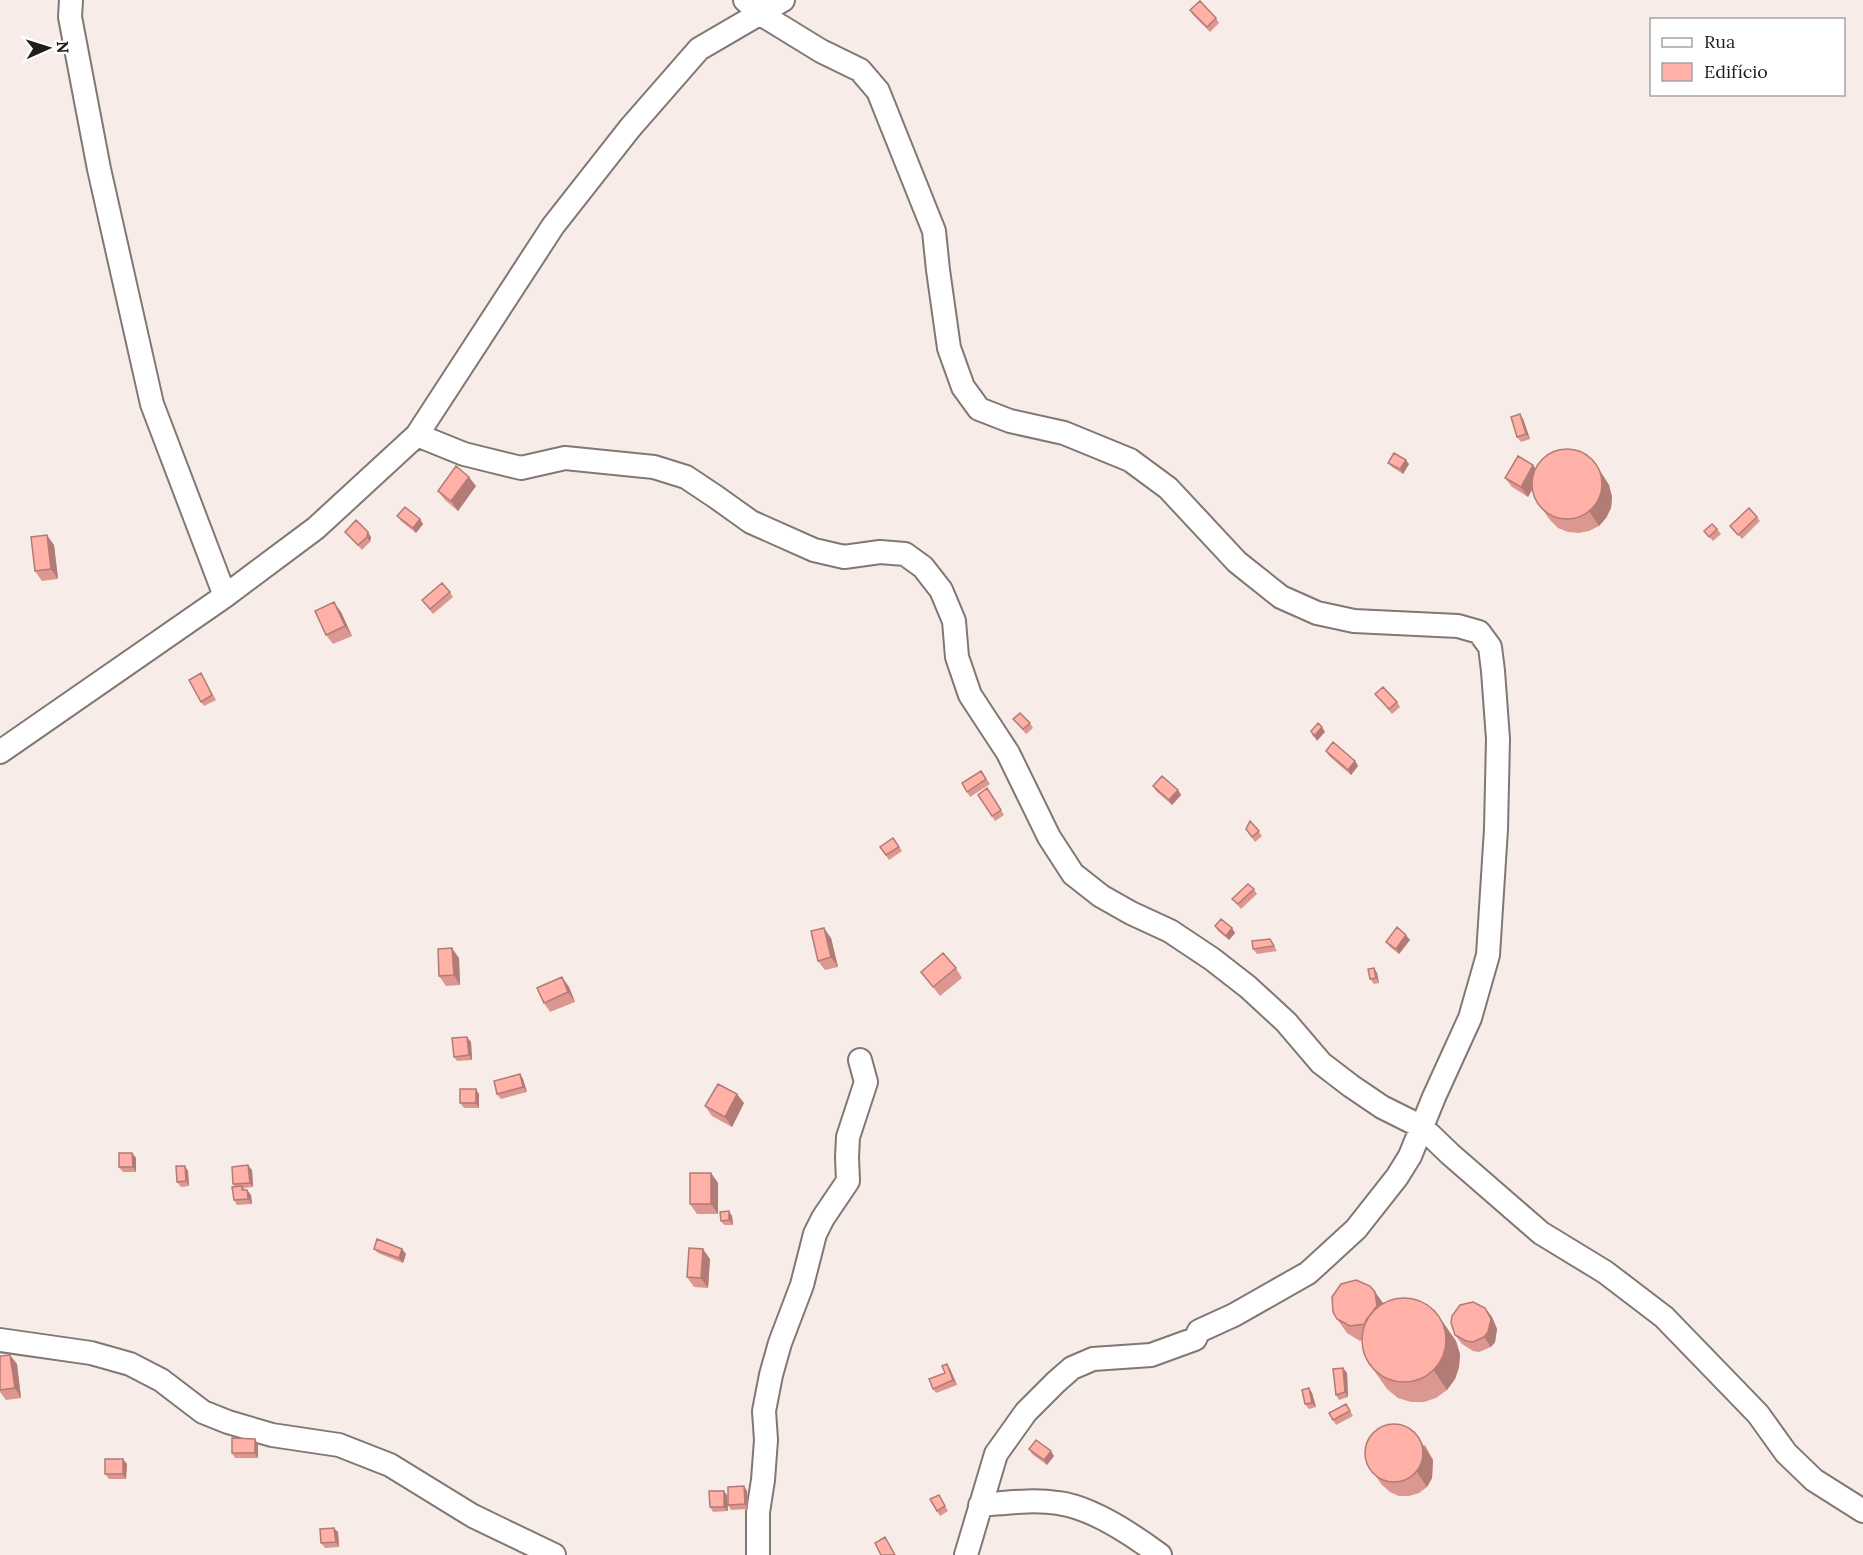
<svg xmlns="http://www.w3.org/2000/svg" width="1863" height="1555" font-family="Lora,serif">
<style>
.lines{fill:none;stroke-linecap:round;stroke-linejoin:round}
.minor-casing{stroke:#817773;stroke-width:26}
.minor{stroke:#fff;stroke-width:22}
.wall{fill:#db9790}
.shaded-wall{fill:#b27b75}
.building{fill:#ffb0a7;stroke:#b27b75;stroke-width:1.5}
</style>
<rect width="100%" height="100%" fill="#f7ece7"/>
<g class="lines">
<g class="minor-casing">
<path id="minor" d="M71,0L70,17L99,169L152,404L225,596
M745,0L759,13L821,51L860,70L878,91L934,231L938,270L949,348L963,387L979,409L1010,421L1064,433L1130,460L1168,488L1237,562L1281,597L1317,613L1354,621L1458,626L1479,632L1490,647L1493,671L1498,739L1496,829L1488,955L1470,1018L1434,1097L1410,1156L1397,1177L1356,1229L1308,1273L1234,1315L1199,1331L1195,1339L1151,1355L1093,1359L1072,1368L1056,1382L1026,1412L996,1454L966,1555
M417,435L464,454L521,468L565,458L654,467L686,477L716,497L751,522L814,550L844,557L880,552L905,554L923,567L941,590L954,621L957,657L970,695L1008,753L1049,837L1073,874L1101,896L1131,913L1170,931L1212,959L1248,987L1286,1022L1321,1063L1351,1086L1382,1107L1422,1127L1450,1154L1541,1233L1605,1272L1664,1317L1758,1414L1786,1453L1814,1480L1863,1511
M0,752L225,596L316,528L417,435L553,226L630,128L699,49L783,0
M0,1340L91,1353L130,1364L161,1380L203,1412L228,1422L272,1435L339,1445L390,1465L473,1516L554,1555
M980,1505C1006,1503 1033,1499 1058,1503C1091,1507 1133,1535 1160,1555
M758,1555V1512L763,1480L766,1440L764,1411L771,1375L780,1343L802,1285L815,1234L823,1218L848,1181L847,1157L848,1137L866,1082L860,1060"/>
</g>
<use href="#minor" class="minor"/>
</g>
<path class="wall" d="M1190,10L1216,18L1219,23L1210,32L1193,15Z
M1520,414L1523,419L1530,439L1521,442L1517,437Z
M1593,460L1609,485L1612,497L1611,508L1606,518L1599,526L1589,531L1579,533L1568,532L1558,528L1550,520L1540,506L1533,488L1528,497L1512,487L1505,478L1536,469Z
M1388,463L1409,464L1403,474L1392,467Z
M476,486L458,511L445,500L438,491Z
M397,516L423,524L416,533L401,521Z
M1757,517L1760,521L1742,539L1730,526Z
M1717,529L1721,534L1713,541L1704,531Z
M345,532L371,537L370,542L362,550Z
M54,545L58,579L42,581L35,571Z
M450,592L453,597L433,614L422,600Z
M341,612L352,636L333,644L326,635Z
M201,673L216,700L204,706L201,702Z
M1375,694L1397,702L1400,707L1392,714Z
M1013,719L1030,723L1033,728L1026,734Z
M1326,751L1355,761L1358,766L1351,775L1329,756Z
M981,771L990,784L970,797L962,783Z
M1153,786L1178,790L1181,795L1172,805L1156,791Z
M987,788L1004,815L995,821L992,816Z
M1250,821L1262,836L1255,842L1246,829Z
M893,838L902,851L889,860L880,847Z
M1254,889L1257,894L1241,909L1232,899Z
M1215,926L1232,928L1235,933L1229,940L1218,931Z
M831,938L838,967L825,970L818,961Z
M1270,939L1277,951L1257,954L1253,949Z
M1410,940L1399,954L1390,947L1386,942Z
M459,958L460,985L446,986L439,976Z
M956,968L962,978L940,996L921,972Z
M1374,968L1377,973L1379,983L1374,984L1370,979Z
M562,977L569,987L575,1002L550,1012L544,1003Z
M471,1042L472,1060L457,1061L454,1057Z
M520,1074L523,1079L527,1092L501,1099L497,1094Z
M479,1094V1108H464L460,1103Z
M744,1103L732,1127L712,1116L705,1106Z
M132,1153L136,1158V1172H123L119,1167Z
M185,1166L188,1171L189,1186L181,1187L177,1182Z
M252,1170L253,1187L244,1188L245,1190H247L251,1195L252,1204L237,1205L234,1200L235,1187L233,1184Z
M711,1173L718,1183V1214H697L690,1204Z
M732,1216L733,1225H724L721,1221Z
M374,1249H402L406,1254L403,1263L378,1253Z
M710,1259L708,1288L694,1287L687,1277Z
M1375,1292L1383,1303L1435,1311L1456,1341L1460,1354L1459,1367L1455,1379L1447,1390L1436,1398L1424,1402H1411L1398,1398L1387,1389L1366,1359L1362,1340L1360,1341L1347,1333L1337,1319Z
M1485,1308L1492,1317L1497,1329L1495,1342L1491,1347L1479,1352L1473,1351L1462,1344L1455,1335Z
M0,1356L17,1364L21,1398L6,1400L0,1392Z
M1343,1368L1347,1373L1348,1397L1339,1400L1336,1395Z
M950,1369L957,1385L936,1393L933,1389L945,1373Z
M1309,1388L1312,1393L1316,1407L1309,1409L1305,1404Z
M1346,1404L1353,1416L1336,1425L1333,1420Z
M258,1444V1458H235L232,1453Z
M1425,1445L1433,1460L1432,1478L1427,1487L1419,1493L1409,1496H1399L1390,1492L1382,1485L1372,1471Z
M1029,1449L1054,1456L1047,1465L1032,1454Z
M127,1464L126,1479H109L105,1474Z
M744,1486L747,1491L748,1509L731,1510L728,1505Z
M727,1495L728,1511L713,1512L710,1507Z
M942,1500L948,1511L940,1516L937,1511Z
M338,1532L339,1547L325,1548L321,1543Z"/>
<path class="shaded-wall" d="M1520,414L1523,419L1530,439L1526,434Z
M1406,460L1409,464L1403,474L1400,469Z
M1593,460L1609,485L1612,497L1611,508L1606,518L1599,526L1589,511Z
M1533,465L1540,475L1528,497L1521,487Z
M469,477L476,486L458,511L451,501Z
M420,519L423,524L416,533L413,528Z
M368,532L371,537L370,542L367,537Z
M47,535L54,545L58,579L51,569Z
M334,602L341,612L352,636L345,626Z
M1322,727L1325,732L1317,741L1314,736Z
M1355,761L1358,766L1351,775L1348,770Z
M1178,790L1181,795L1172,805L1169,800Z
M824,928L831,938L838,967L831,957Z
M1232,928L1235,933L1229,940L1226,936Z
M1406,935L1410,940L1399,954L1396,949Z
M452,948L459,958L460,985L454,975Z
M1374,968L1377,973L1379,983L1376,978Z
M562,977L569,987L575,1002L568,992Z
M467,1037L471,1042L472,1060L469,1055Z
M520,1074L523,1079L527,1092L523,1087Z
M476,1089L479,1094V1108L476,1103Z
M737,1094L744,1103L732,1127L725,1117Z
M132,1153L136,1158V1172L133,1167Z
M248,1165L252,1170L253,1187L250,1183Z
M185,1166L188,1171L189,1186L186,1181Z
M711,1173L718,1183V1214L711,1204Z
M247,1190L251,1195L252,1204L248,1199Z
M729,1211L732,1216L733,1225L729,1220Z
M402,1249L406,1254L403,1263L399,1258Z
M703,1249L710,1259L708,1288L701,1278Z
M1375,1292L1385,1306L1375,1314Z
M1485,1308L1492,1317L1497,1329L1495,1342L1491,1347L1484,1337Z
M1435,1311L1456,1341L1460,1354L1459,1367L1455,1379L1447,1390L1434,1371Z
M10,1355L17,1364L21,1398L15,1388Z
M947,1364L950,1369L957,1385L953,1380Z
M1343,1368L1347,1373L1348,1397L1345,1392Z
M1309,1388L1312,1393L1316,1407L1312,1403Z
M1414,1431L1433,1460L1432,1478L1427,1487L1417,1472Z
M255,1439L258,1444V1458L255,1453Z
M1051,1451L1054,1456L1047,1465L1044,1460Z
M123,1459L127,1464L126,1479L123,1474Z
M744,1486L747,1491L748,1509L745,1504Z
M724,1491L727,1495L728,1511L724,1507Z
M334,1528L338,1532L339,1547L336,1542Z"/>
<path class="building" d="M1200,1L1216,18L1207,27L1190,10Z
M1520,414L1526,434L1517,437L1511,417Z
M1532 484a35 35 0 1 1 70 0a35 35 0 1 1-70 0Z
M1394,453L1406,460L1400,469L1388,463Z
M1518,456L1533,465L1521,487L1505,478Z
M456,466L469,477L451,501L438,491Z
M405,507L420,519L413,528L397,516Z
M1749,508L1757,517L1738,535L1730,526Z
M356,520L368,532L367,537L358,545L345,532Z
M1712,524L1717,529L1709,537L1704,531Z
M47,535L51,569L35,571L31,537Z
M442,583L450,592L430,609L422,600Z
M334,602L345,626L326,635L315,611Z
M201,673L212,695L201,702L189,680Z
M1383,687L1397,702L1389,709L1375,694Z
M1020,713L1030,723L1023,729L1013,719Z
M1318,723L1322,727L1314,736L1311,731Z
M1333,742L1355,761L1348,770L1326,751Z
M981,771L986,779L967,792L962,783Z
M1162,776L1178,790L1169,800L1153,786Z
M987,788L1001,810L992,816L978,795Z
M1250,821L1259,831L1252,837L1246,829Z
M893,838L899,847L886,855L880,847Z
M1248,884L1254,889L1238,904L1232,899Z
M1221,919L1232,928L1226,936L1215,926Z
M1397,927L1406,935L1396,949L1386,942Z
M824,928L831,957L818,961L811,931Z
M1270,939L1274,946L1253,949L1252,941Z
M452,948L454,975L439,976L438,949Z
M943,953L956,968L933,987L921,972Z
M1374,968L1376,978L1370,979L1368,969Z
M562,977L568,992L544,1003L537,988Z
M467,1037L469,1055L454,1057L452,1038Z
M520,1074L523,1087L497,1094L494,1081Z
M718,1084L737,1094L725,1117L705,1106Z
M460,1089H476V1103H460Z
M119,1153H132L133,1167H119Z
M248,1165L250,1183L233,1184L232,1167Z
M176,1166H185L186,1181L177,1182Z
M690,1173H711V1204H690Z
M242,1186V1190H247L248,1199L234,1200L232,1187Z
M729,1211V1220L721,1221L720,1212Z
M377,1239L402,1249L399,1258L374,1249Z
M689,1248L703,1249L701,1278L687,1277Z
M1356,1280L1370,1286L1375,1292L1377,1306L1366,1320L1365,1324L1350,1326L1337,1319L1333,1312L1332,1297L1341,1284Z
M1362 1340a42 42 0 1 1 84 0a42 42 0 1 1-84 0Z
M1473,1302L1485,1308L1491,1319L1488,1332L1484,1337L1473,1342L1466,1341L1455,1335L1451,1323L1452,1316L1460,1305Z
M10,1355L15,1388L0,1390V1356Z
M947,1364L953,1380L933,1389L929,1379L945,1373L942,1366Z
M1343,1368L1345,1392L1336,1395L1333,1369Z
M1309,1388L1312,1403L1305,1404L1302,1390Z
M1346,1404L1350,1411L1333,1420L1329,1413Z
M1365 1453a29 29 0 1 1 58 0a29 29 0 1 1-58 0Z
M232,1438L255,1439V1453H232Z
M1036,1440L1051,1451L1044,1460L1029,1449Z
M105,1459H123V1474H105Z
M744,1486L745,1504L728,1505V1487Z
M709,1491H724V1507H710Z
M939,1495L945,1506L937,1511L930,1499Z
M334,1528L336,1542L321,1543L320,1529Z
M885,1537L895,1555H881L875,1543Z"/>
<rect x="1650" y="18" width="195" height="78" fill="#ffffff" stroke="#a6a4a3" stroke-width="1.5"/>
<rect x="1662" y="38" width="30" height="9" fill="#ffffff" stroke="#a6a4a3" stroke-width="1.5"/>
<text x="1704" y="48" font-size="18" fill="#201c1a">Rua</text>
<rect x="1662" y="63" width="30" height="18" fill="#ffb0a7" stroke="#a6a4a3" stroke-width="1.5"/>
<text x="1704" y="78" font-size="18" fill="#201c1a">Edifício</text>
<g transform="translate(48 48) rotate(87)" stroke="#ffffff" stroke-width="4.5" paint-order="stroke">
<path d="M0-4.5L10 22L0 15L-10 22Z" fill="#201c1a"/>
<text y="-9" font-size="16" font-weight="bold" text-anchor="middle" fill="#201c1a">N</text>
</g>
</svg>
